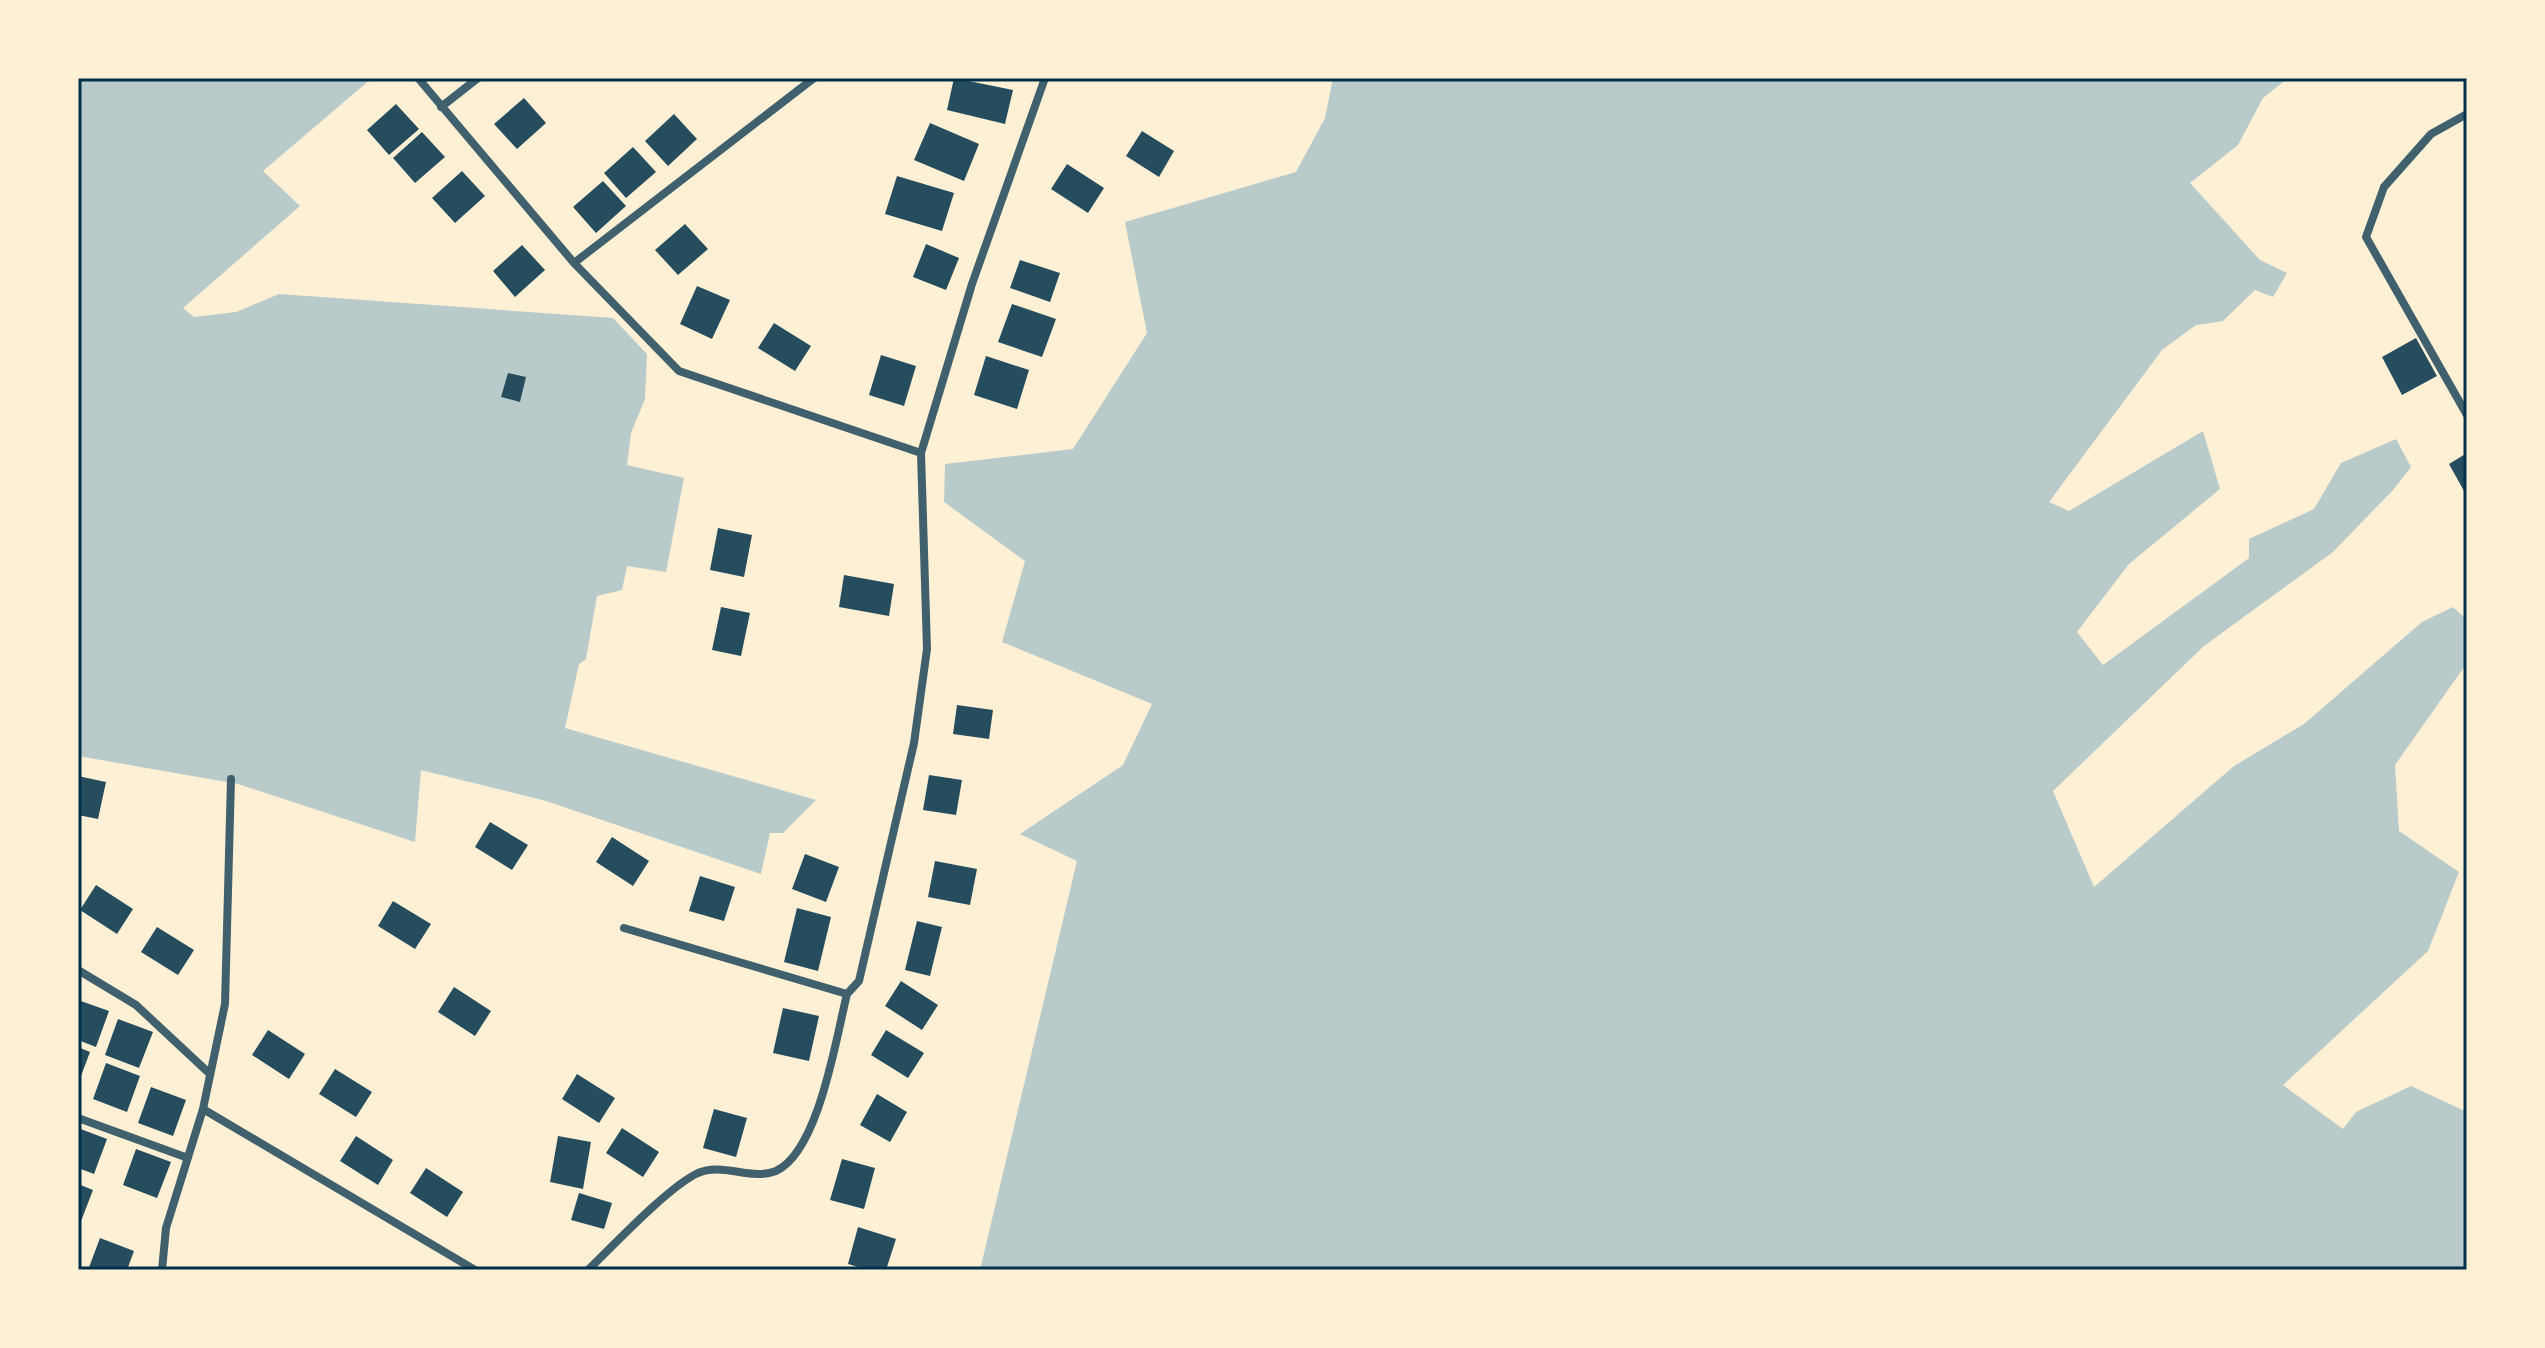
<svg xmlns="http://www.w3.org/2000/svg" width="2545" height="1348" font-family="'Roboto Condensed',sans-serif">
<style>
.green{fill:#b9caca}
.building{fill:#264d5e}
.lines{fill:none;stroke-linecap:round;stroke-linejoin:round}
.minor{stroke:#3f606c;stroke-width:8}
.neatline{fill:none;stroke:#003049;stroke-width:3}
</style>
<rect width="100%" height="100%" fill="#fdf0d5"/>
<path class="green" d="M78,78H372L263,171L300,206L183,308L194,317L236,312L279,294L613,318L647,354L645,399L631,433L627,465L684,478L666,572L627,566L622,590L597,596L586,659L579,664L565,728L816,800L783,833H770L761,874L546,801L421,770L415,842L238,784L78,756Z
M1333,78H2288L2263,98L2238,145L2190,183L2260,260L2287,273L2273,297L2255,290L2223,321L2196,325L2162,350L2049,502L2069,511L2203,431L2220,489L2129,564L2077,632L2103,665L2249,558V539L2314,509L2341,463L2396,439L2411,467L2393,490L2333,552L2204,646L2053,791L2094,887L2234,766L2304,724L2422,622L2453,607L2467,620V663L2395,765L2399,831L2459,872L2428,951L2283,1085L2343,1129L2356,1112L2411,1086L2467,1112V1270H980L1077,861L1020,834L1123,765L1152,704L1002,642L1025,561L944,502L945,464L1073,449L1147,333L1125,222L1296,172L1325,118Z"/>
<path class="building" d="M954,78L1013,90L1005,124L947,110Z
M524,98L546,123L517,149L494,124Z
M396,104L419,129L389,155L367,130Z
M674,114L697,139L668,166L645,141Z
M930,123L979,144L964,181L914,160Z
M1142,131L1174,151L1159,177L1126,156Z
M422,132L445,157L415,183L393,158Z
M633,147L656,172L626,198L604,173Z
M1067,164L1104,188L1088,213L1051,189Z
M462,171L485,196L455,223L432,198Z
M897,176L954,193L942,231L885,214Z
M603,181L626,206L596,233L573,207Z
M685,224L708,249L678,275L655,250Z
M926,244L959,258L946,290L913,277Z
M522,245L545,270L515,297L493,271Z
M1020,260L1060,273L1050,302L1010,288Z
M697,286L730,300L712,339L680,324Z
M1012,304L1056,319L1042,357L998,342Z
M774,323L811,346L795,371L758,348Z
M2416,338L2437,376L2402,395L2382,357Z
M881,355L916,366L904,406L869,395Z
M986,356L1029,370L1017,409L974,395Z
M508,373L526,377L520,402L501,397Z
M2467,453V489L2464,491L2449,464Z
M718,528L752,535L744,577L710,570Z
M844,575L894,584L889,616L839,607Z
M721,607L750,613L741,656L712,650Z
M957,705L993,710L989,739L953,734Z
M929,775L962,780L956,815L923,810Z
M78,776L106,782L98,819L78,815Z
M490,822L528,845L512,870L475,847Z
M612,837L649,861L633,886L596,862Z
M805,854L839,867L826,902L792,889Z
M935,861L977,869L970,905L928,897Z
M700,876L735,887L724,921L689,911Z
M96,885L133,909L117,934L80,910Z
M393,901L431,924L415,949L378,926Z
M797,908L831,917L818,971L784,962Z
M917,921L942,927L930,976L905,970Z
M157,927L194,950L178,975L141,952Z
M901,981L938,1005L922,1030L885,1006Z
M454,987L491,1011L475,1036L438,1012Z
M78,1000L109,1011L96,1047L78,1040Z
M783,1008L819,1016L809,1061L773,1053Z
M118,1019L153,1032L139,1068L105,1055Z
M268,1030L305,1054L289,1079L252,1055Z
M886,1030L924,1053L908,1078L871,1055Z
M78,1047L90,1052L78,1084Z
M106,1063L140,1076L127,1112L93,1099Z
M335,1069L372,1092L356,1117L319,1094Z
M577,1074L615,1098L599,1123L562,1099Z
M151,1087L186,1100L173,1136L138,1123Z
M877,1094L907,1112L890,1142L860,1125Z
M714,1109L747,1118L736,1157L703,1148Z
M78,1128L107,1139L94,1174L78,1168Z
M622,1128L659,1152L643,1177L606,1153Z
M356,1136L393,1160L378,1185L340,1161Z
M558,1136L591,1142L583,1189L550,1182Z
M136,1149L171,1162L157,1198L123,1185Z
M842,1159L875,1168L864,1209L830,1200Z
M426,1168L463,1192L447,1217L410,1193Z
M78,1184L93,1190L78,1229Z
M579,1193L612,1203L604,1229L571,1220Z
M858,1227L896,1239L886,1270H868L848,1264Z
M100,1238L134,1251L127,1270H88Z"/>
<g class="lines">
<path class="minor" d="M418,78L574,263L679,371L921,453
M441,107L478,78
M2467,114L2431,134L2384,187L2366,237L2467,415
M574,263L814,78
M624,928L847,994
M78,970L136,1005L210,1074
M203,1109L475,1270
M78,1118L188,1158
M162,1270L166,1228L203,1109L225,1004L231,779
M588,1270C614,1245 668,1187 698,1173C723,1162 751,1181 776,1171C819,1151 836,1038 847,994L859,981L914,743L927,649L921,453L972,284L1045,78"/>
</g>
<rect width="2545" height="1348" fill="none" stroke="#fdf0d5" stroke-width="160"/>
<rect x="80" y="80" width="2385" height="1188" class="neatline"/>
</svg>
